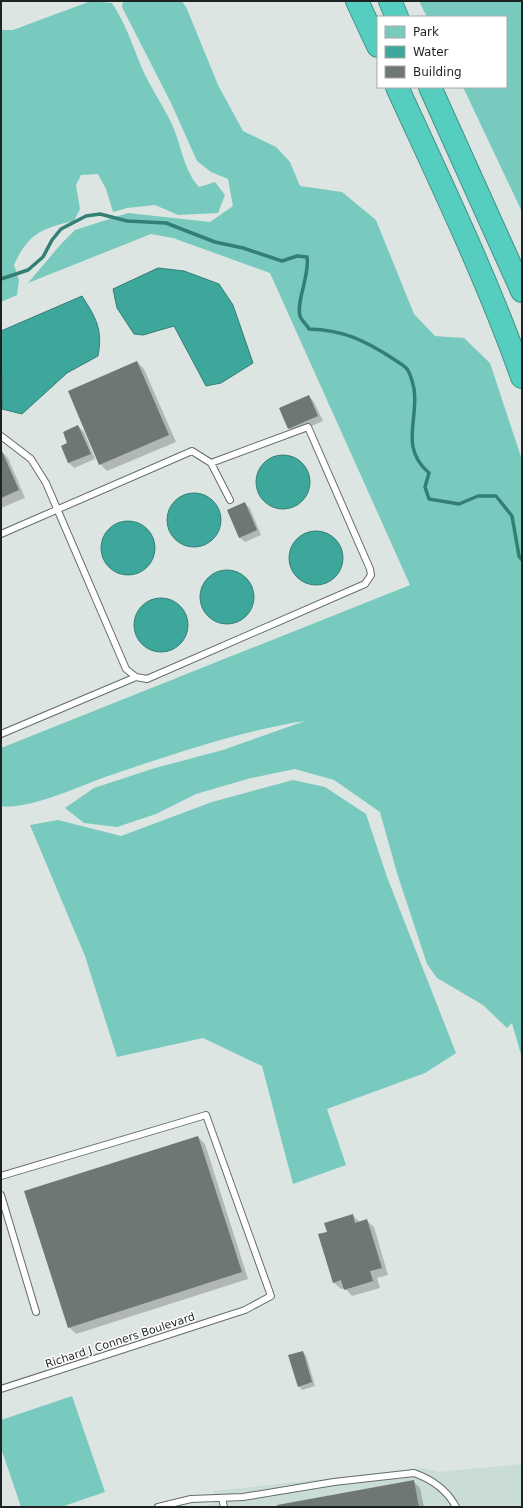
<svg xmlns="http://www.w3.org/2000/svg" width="523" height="1508" font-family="'DejaVu Sans',sans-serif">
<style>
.built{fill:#cadcd8}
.green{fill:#78cabe}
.water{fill:#3ca79a;stroke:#337f76}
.shadow{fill:#0003}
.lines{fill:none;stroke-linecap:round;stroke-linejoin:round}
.stream{stroke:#337f76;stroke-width:3.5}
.building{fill:#6f7775}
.service-casing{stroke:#656d6b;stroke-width:8}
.motorway-casing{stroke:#439288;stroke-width:24}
.service{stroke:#fff;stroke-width:6}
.motorway{stroke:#56cebf;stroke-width:22}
.labels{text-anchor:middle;stroke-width:3;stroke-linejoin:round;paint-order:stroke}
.street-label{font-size:11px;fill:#1f2222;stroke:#fff}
</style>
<rect width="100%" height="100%" fill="#dde5e3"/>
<path class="built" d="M522,1464V1507H199L215,1503L214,1491L424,1468L438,1472Z"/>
<path class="green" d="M91,1L112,3C127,25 134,51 145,75C154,93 166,110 174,129C182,149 184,170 199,187L215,182L225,195L218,213L178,215L155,205L127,208L113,212L106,189L98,174L81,175L76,185L80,209L74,221C42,228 28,234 14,265L19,280L17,295L1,302V30H13Z
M123,1H182L187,9L218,85L243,131L276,147L290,162L300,186L342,192L376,220L414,314L435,336L464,338L490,363L522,460V1058L512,1023L507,1028L483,1005L437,978L427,964L397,873L380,812L334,780L295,769L251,778L196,794L156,814L117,827L84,823L65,808L94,788L155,768L223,750L305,721C240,731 176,753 114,774C86,783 28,811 1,806V748L410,585L270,273L173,238L151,234L28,283L61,244L75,230L128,213L210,222L233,206L228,179L211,172L197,161L171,103L122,7Z
M419,1H522V212L463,87H506V17H427Z
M293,780L325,787L366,814L387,877L456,1053L425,1073L327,1109L346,1165L293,1184L262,1066L203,1038L117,1057L85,956L30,825L58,820L121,836L212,802Z
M72,1396L105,1492L61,1507H21L1,1448V1420Z"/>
<path class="water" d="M158,268L184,271L219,284L233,305L253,363L221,383L206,386L174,326L143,335L134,334L117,308L113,289Z
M82,296C96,318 103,329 98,356L67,373L22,414L2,409L1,331Z
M256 482a27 27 0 1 1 54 0a27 27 0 1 1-54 0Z
M167 520a27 27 0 1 1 54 0a27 27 0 1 1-54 0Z
M101 548a27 27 0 1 1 54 0a27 27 0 1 1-54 0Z
M289 558a27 27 0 1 1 54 0a27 27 0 1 1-54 0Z
M200 597a27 27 0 1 1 54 0a27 27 0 1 1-54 0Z
M134 625a27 27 0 1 1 54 0a27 27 0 1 1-54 0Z"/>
<path class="shadow" d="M137,362L144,369L176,442L107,471L100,464Z
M309,396L314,402L323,421L294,434L289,428Z
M78,426L84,432L95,459L74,468L69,463V444Z
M1,451L8,458L25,498L1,508Z
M244,503L250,508L261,535L245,542L239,537Z
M198,1137L205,1144L248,1279L76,1334L69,1327Z
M353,1216L360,1222L366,1220L374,1227L388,1275L377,1278L380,1288L352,1296L345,1288L341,1289L333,1282L328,1232Z
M302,1352L306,1355L315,1386L302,1390L299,1386Z
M413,1481L420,1488L424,1507H278Z"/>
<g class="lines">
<path class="stream" d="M1,279L28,270L43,257L52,240L61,229L86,216L100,214L127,221L166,223L215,242L243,248L282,261L297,256L307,257C310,275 296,301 300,316C301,320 307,325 309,329C343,330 364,340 392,358C396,361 404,365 407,369C410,373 413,384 414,389C419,420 399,447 429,473L425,487L429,499L459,504L478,496H496L512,516L519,556L522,560"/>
</g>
<path class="building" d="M137,361L169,435L99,465L68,391Z
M309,395L318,416L288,429L279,408Z
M78,425L91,454L68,463L61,446L67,443L63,432Z
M1,449L19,490L1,498Z
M245,502L257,530L239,538L227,510Z
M198,1136L242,1272L68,1328L24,1191Z
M353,1214L355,1223L367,1219L382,1268L370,1271L373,1281L344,1290L341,1280L333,1283L318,1234L327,1232L324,1223Z
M303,1351L312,1382L298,1387L288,1355Z
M414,1480L419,1507H277V1505Z"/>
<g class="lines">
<g class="service-casing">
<path id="service" d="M1,436L31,459L46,483L126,669L136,677L147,679L365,584L371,575L370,569L308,427L211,463L192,451L1,534
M211,463L230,500
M1,734L136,677
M1,1176L206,1115L271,1296L245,1310L1,1389
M1,1195L36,1312
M222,1498L224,1507
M158,1507L191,1499L243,1497L334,1482L414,1473C431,1479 447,1490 456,1507"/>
</g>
<g class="motorway-casing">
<path id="motorway" d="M357,1L378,46
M390,1L397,17
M397,87C441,183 487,278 522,377
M430,87L522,291"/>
</g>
<use href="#service" class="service"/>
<use href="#motorway" class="motorway"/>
</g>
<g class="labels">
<g class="street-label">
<text transform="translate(120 1340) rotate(-18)" y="4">Richard J Conners Boulevard</text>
</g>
</g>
<rect width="523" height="1508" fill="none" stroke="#1f2222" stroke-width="4"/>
<rect x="377" y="16" width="130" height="72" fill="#ffffff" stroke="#a5a7a7"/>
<rect x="385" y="26" width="20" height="12" fill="#78cabe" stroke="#a5a7a7"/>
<text x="413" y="36" font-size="12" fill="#1f2222">Park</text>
<rect x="385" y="46" width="20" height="12" fill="#3ca79a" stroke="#a5a7a7"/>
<text x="413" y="56" font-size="12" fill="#1f2222">Water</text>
<rect x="385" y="66" width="20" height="12" fill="#6f7775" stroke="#a5a7a7"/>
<text x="413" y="76" font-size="12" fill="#1f2222">Building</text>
</svg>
